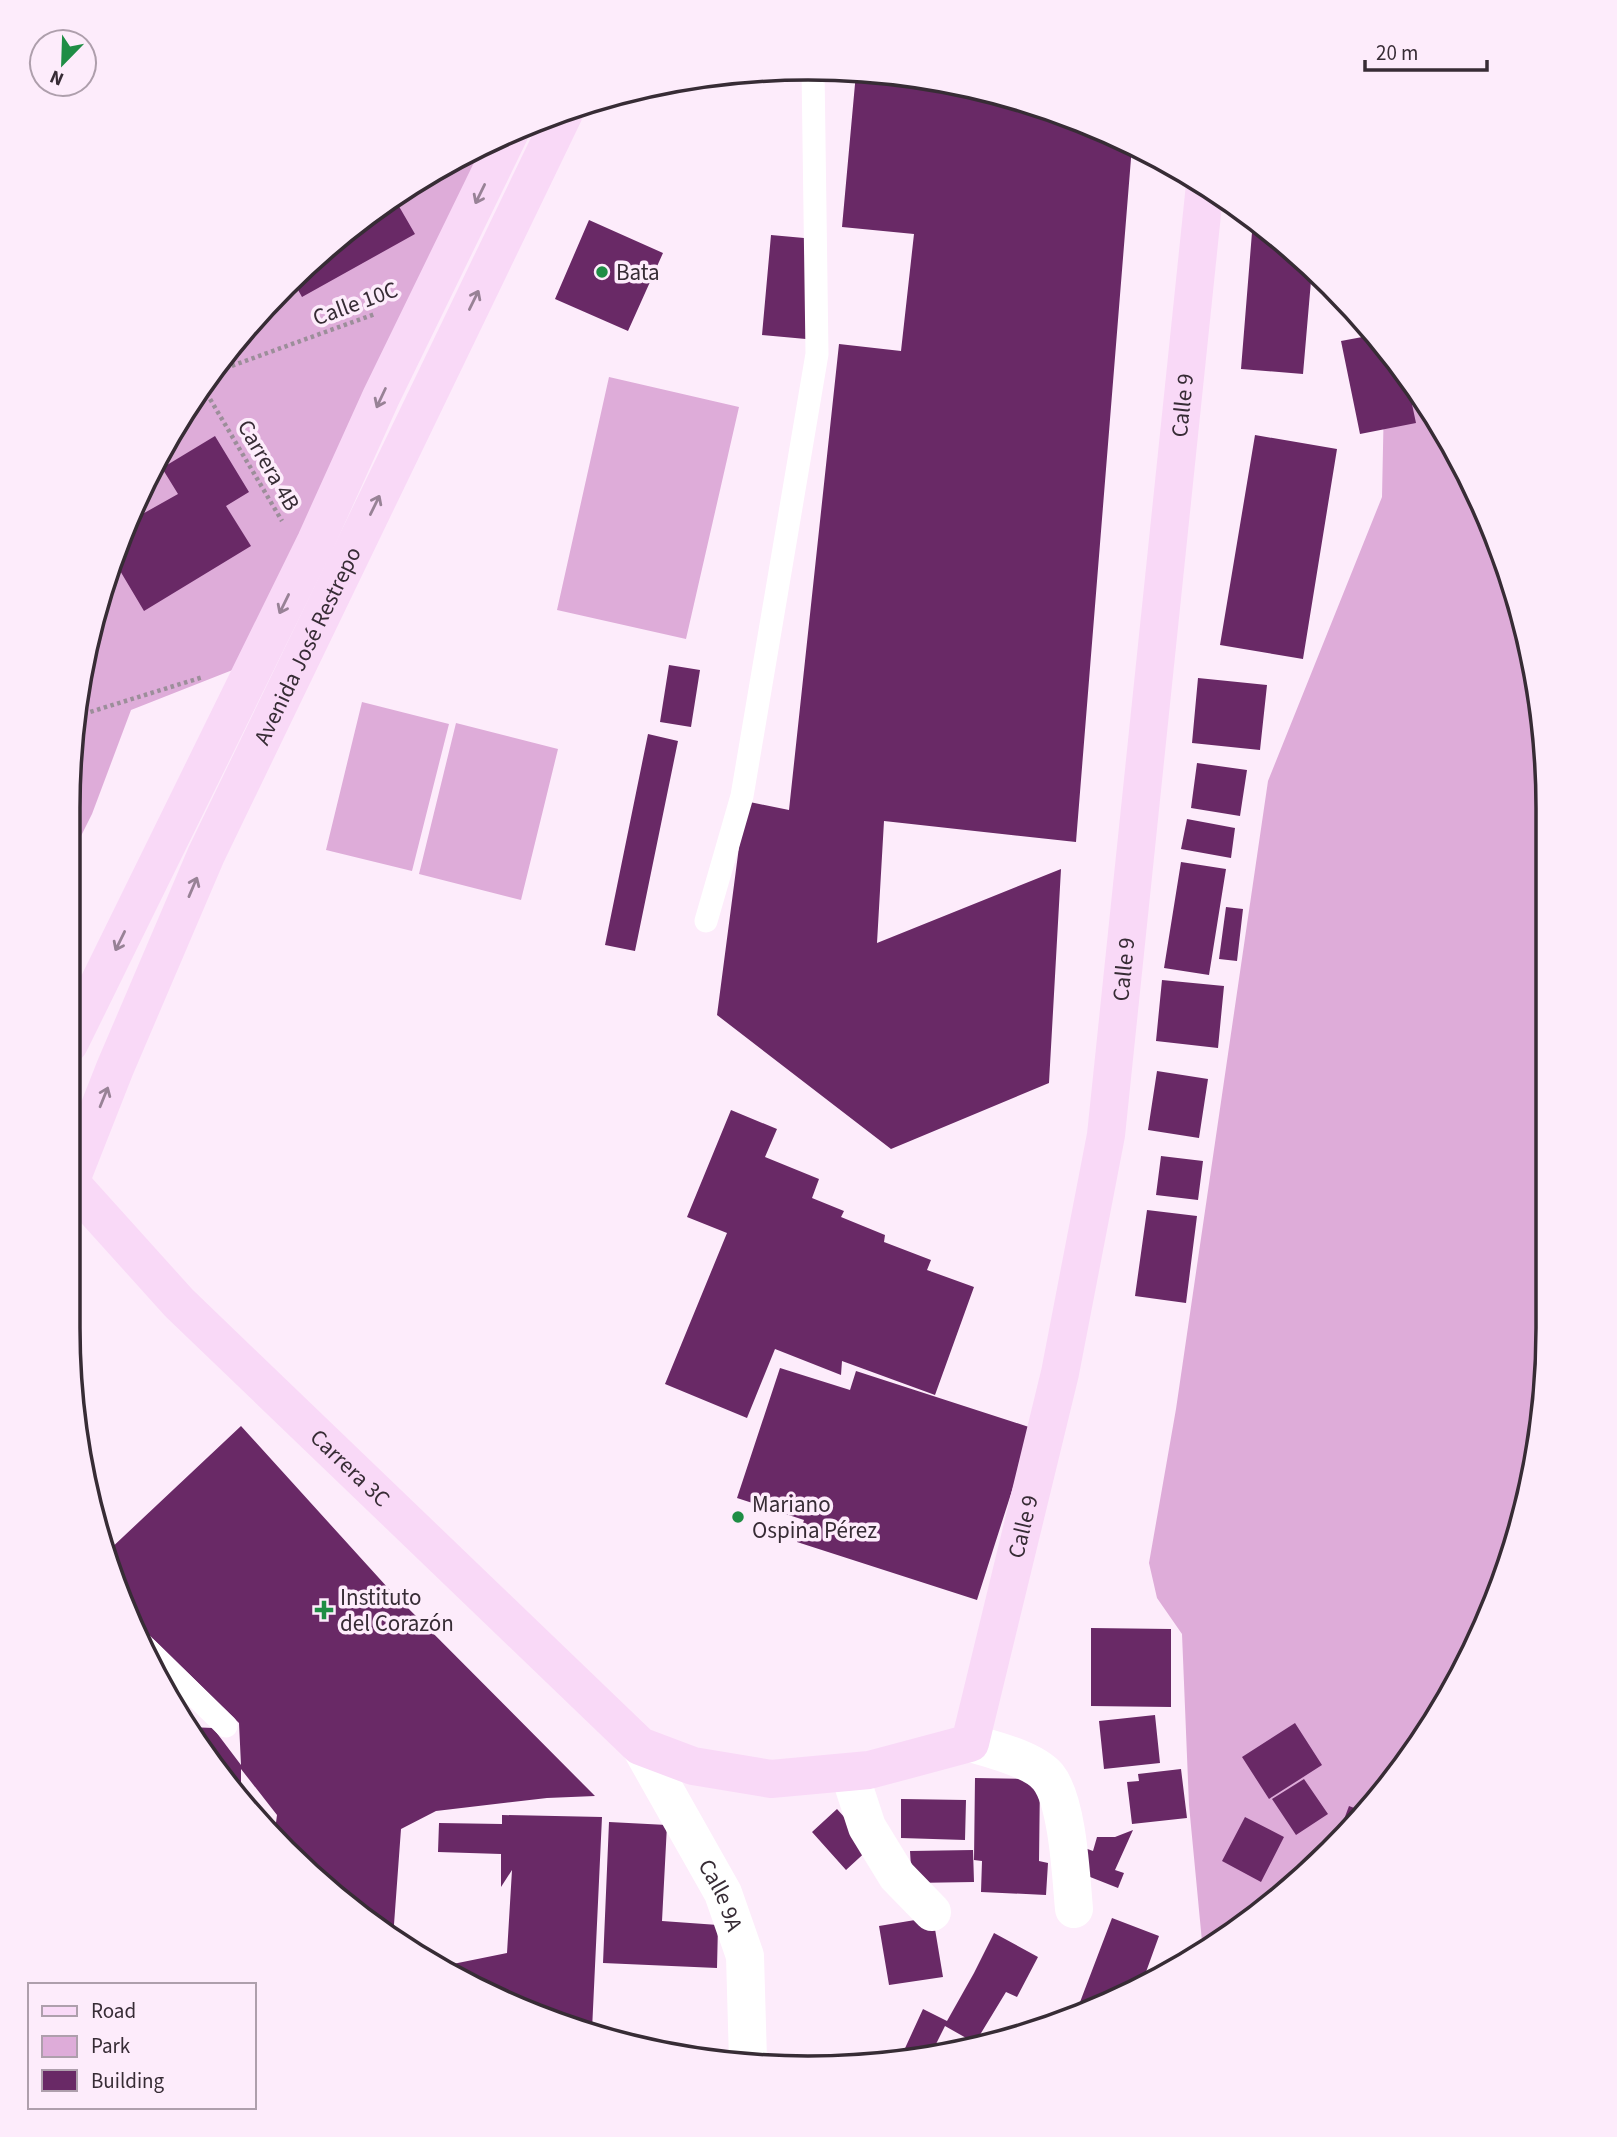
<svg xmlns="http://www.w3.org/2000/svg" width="1617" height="2137" font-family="'Source Sans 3',sans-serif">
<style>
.green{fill:#deacd9}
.building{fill:#692966}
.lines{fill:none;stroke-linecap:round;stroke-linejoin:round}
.path{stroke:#9c8e9a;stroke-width:4.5;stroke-dasharray:3.5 3.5;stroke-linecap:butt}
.lane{stroke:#fff;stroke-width:23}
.street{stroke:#fff;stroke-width:38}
.secondary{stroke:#f9d9f7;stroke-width:38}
.oneway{stroke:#988296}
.poi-dot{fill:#1f8d45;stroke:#fdecfb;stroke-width:2.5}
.labels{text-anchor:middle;stroke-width:7;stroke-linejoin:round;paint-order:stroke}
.poi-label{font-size:23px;fill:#372c35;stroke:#fdecfb;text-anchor:start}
.street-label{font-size:23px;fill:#372c35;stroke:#fdecfb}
.rim{fill:none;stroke:#372c35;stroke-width:3.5}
</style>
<rect width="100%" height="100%" fill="#fdecfb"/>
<path class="green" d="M510,133L258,660L131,710L92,814L70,858V760L94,617L145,481L221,358L285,285L397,193Z
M1385,350L1424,397L1509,570L1542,712V1426L1509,1567L1424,1739L1332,1852L1220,1944L1203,1952L1189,1805L1182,1634L1157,1598L1149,1563L1176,1409L1268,781L1382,497Z
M609,377L739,407L686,639L557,610Z
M362,702L449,724L412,871L326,850Z
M456,723L558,749L521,900L419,874Z"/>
<path class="building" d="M856,73L953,82L1091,124L1132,146L1076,842L884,821L877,943L1061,869L1049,1083L891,1149L717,1015L745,801L789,810L839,344L901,351L914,234L842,227Z
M393,196L415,234L302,297L292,279Z
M589,220L663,253L628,331L555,299Z
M1253,220L1312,269L1303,374L1241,369Z
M771,235L815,239L806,339L762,335Z
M1373,335L1406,376L1416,423L1360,434L1341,341Z
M1255,435L1337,449L1303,659L1220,645Z
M215,436L249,492L226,506L251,546L144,611L119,569L109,575L130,521L178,494L162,468Z
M669,665L700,670L691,727L660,722Z
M1198,678L1267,685L1260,750L1192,743Z
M648,734L678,741L635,951L605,945Z
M1197,763L1247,770L1240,816L1191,808Z
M1187,819L1235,828L1231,858L1181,849Z
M1181,862L1226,869L1209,975L1164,968Z
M1226,907L1243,909L1237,961L1219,959Z
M1162,980L1224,986L1218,1048L1156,1041Z
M1157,1071L1208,1079L1199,1138L1148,1130Z
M731,1110L777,1129L765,1157L819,1179L812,1198L844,1211L841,1217L885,1235L884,1242L931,1260L927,1270L974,1287L935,1395L842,1361L841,1375L775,1349L747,1418L665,1384L727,1233L687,1217Z
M1161,1156L1203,1161L1198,1200L1156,1195Z
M1147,1210L1197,1216L1186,1303L1135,1296Z
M780,1368L850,1390L856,1371L1032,1428L977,1600L797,1542L804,1520L737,1498Z
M241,1426L388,1588L595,1796L547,1798L436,1811L401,1829L393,1938L358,1916L285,1852L274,1838L277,1815L241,1769V1794L189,1727L213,1728L241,1765L239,1723L135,1621L107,1552Z
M1091,1628L1171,1629V1707L1091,1706Z
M1155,1715L1160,1763L1104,1769L1099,1721Z
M1295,1723L1322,1765L1269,1799L1242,1757Z
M1181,1769L1187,1818L1132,1824L1127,1782L1139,1781L1138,1774Z
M975,1778L1040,1779L1039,1861L1048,1863L1046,1895L981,1892L982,1861L974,1860Z
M1304,1779L1328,1814L1296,1835L1272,1799Z
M901,1799L966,1800L965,1840L901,1838Z
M1349,1806L1365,1812L1342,1840L1337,1838Z
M837,1809L871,1847L846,1870L812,1832Z
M502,1815L602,1817L592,2030L481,1992L443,1969V1966L507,1953L512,1870L501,1887V1854L438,1852L439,1823L502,1824Z
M1245,1817L1284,1837L1261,1882L1222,1861Z
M609,1822L667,1825L662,1921L718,1925L717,1968L603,1963Z
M1133,1830L1115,1870L1124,1873L1118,1888L1080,1873L1082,1847L1093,1851L1097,1837H1115Z
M973,1850L974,1882L912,1883L910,1851Z
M933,1917L943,1977L889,1985L879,1926Z
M1112,1918L1159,1936L1142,1983L1083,2012L1077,2010Z
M994,1933L1038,1957L1017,1997L1006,1992L975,2043L945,2026L932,2052L901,2057L923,2009L947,2021L974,1973Z"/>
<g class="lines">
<path class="path" d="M212,373L375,314
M203,387L282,521
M77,716L203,677"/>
<path class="lane" d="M706,921L742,796L817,354L813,69
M147,1649L226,1726"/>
<g class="street">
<path d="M970,1743C991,1749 1033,1759 1048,1777C1068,1802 1071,1877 1074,1909"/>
<path id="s1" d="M640,1746L723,1893L745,1956L748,2060"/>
<path d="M849,1772L867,1827L897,1876L932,1912"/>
</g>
<g class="secondary">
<path d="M69,1044L316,541L381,397L510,132"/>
<path id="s2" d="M69,1181L179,1303L640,1746L693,1766L771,1779L869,1770L970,1743L1060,1373L1106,1135L1205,185"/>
<path id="s3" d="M69,1185L115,1068L206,855L564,113"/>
</g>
</g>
<defs><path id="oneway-shaft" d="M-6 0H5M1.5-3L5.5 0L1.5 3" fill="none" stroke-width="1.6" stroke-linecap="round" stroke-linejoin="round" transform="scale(1.75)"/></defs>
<g class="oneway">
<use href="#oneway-shaft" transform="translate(480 194) rotate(116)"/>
<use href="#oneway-shaft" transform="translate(474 300) rotate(-64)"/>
<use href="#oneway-shaft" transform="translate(381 398) rotate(115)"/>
<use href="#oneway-shaft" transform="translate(375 505) rotate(-64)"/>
<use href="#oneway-shaft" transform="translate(284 604) rotate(116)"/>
<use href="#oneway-shaft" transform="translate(193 887) rotate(-67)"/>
<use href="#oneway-shaft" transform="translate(120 941) rotate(116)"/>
<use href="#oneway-shaft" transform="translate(104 1097) rotate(-68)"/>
</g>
<g class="poi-dot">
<circle cx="602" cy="272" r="7"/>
<circle cx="738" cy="1517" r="7"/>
<path d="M320.5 1599.5h7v7h7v7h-7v7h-7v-7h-7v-7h7z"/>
</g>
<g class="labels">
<g class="poi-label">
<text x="616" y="280">Bata</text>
<text x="752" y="1512">Mariano<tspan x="752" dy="26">Ospina Pérez</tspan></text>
<text x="340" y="1605">Instituto<tspan x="340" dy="26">del Corazón</tspan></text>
</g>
<g class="street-label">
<text transform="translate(355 303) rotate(-20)" y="8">Calle 10C</text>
<text dy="8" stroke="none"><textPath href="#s2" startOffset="2499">Calle 9</textPath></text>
<text transform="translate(269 465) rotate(60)" y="8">Carrera 4B</text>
<text dy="8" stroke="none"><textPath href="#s3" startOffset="590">Avenida José Restrepo</textPath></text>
<text dy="8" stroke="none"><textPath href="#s2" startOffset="1932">Calle 9</textPath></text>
<text dy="8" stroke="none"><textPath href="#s2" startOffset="402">Carrera 3C</textPath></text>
<text dy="8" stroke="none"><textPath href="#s2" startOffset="1365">Calle 9</textPath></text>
<text dy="8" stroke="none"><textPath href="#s1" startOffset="170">Calle 9A</textPath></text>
</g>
</g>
<path d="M0 0H1617V2137H0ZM808 80H808A728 728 0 0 1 1536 808V1328A728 728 0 0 1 808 2056H808A728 728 0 0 1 80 1328V808A728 728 0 0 1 808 80Z" fill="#fdecfb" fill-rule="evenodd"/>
<path class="rim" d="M808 80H808A728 728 0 0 1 1536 808V1328A728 728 0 0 1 808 2056H808A728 728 0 0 1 80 1328V808A728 728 0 0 1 808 80Z"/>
<rect x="28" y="1983" width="228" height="126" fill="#fdecfb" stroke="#ae9fac" stroke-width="2"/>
<rect x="42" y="2006" width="35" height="10" fill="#f9d9f7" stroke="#ae9fac" stroke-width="2"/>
<text x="91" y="2018" font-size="21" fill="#372c35">Road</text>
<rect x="42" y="2036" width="35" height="21" fill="#deacd9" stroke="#ae9fac" stroke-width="2"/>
<text x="91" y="2053" font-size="21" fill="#372c35">Park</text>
<rect x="42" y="2070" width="35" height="21" fill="#692966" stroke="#ae9fac" stroke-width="2"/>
<text x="91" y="2088" font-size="21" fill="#372c35">Building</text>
<g transform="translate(63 63) rotate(203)"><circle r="33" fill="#fdecfb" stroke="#ae9fac" stroke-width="2"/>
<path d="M0-5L12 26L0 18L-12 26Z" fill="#1f8d45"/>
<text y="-10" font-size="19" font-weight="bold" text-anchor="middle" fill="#372c35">N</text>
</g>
<path d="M1365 60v10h122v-10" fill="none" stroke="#372c35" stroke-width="3.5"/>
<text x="1376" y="60" font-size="21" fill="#372c35" stroke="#fdecfb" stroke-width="5" paint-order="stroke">20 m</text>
</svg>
